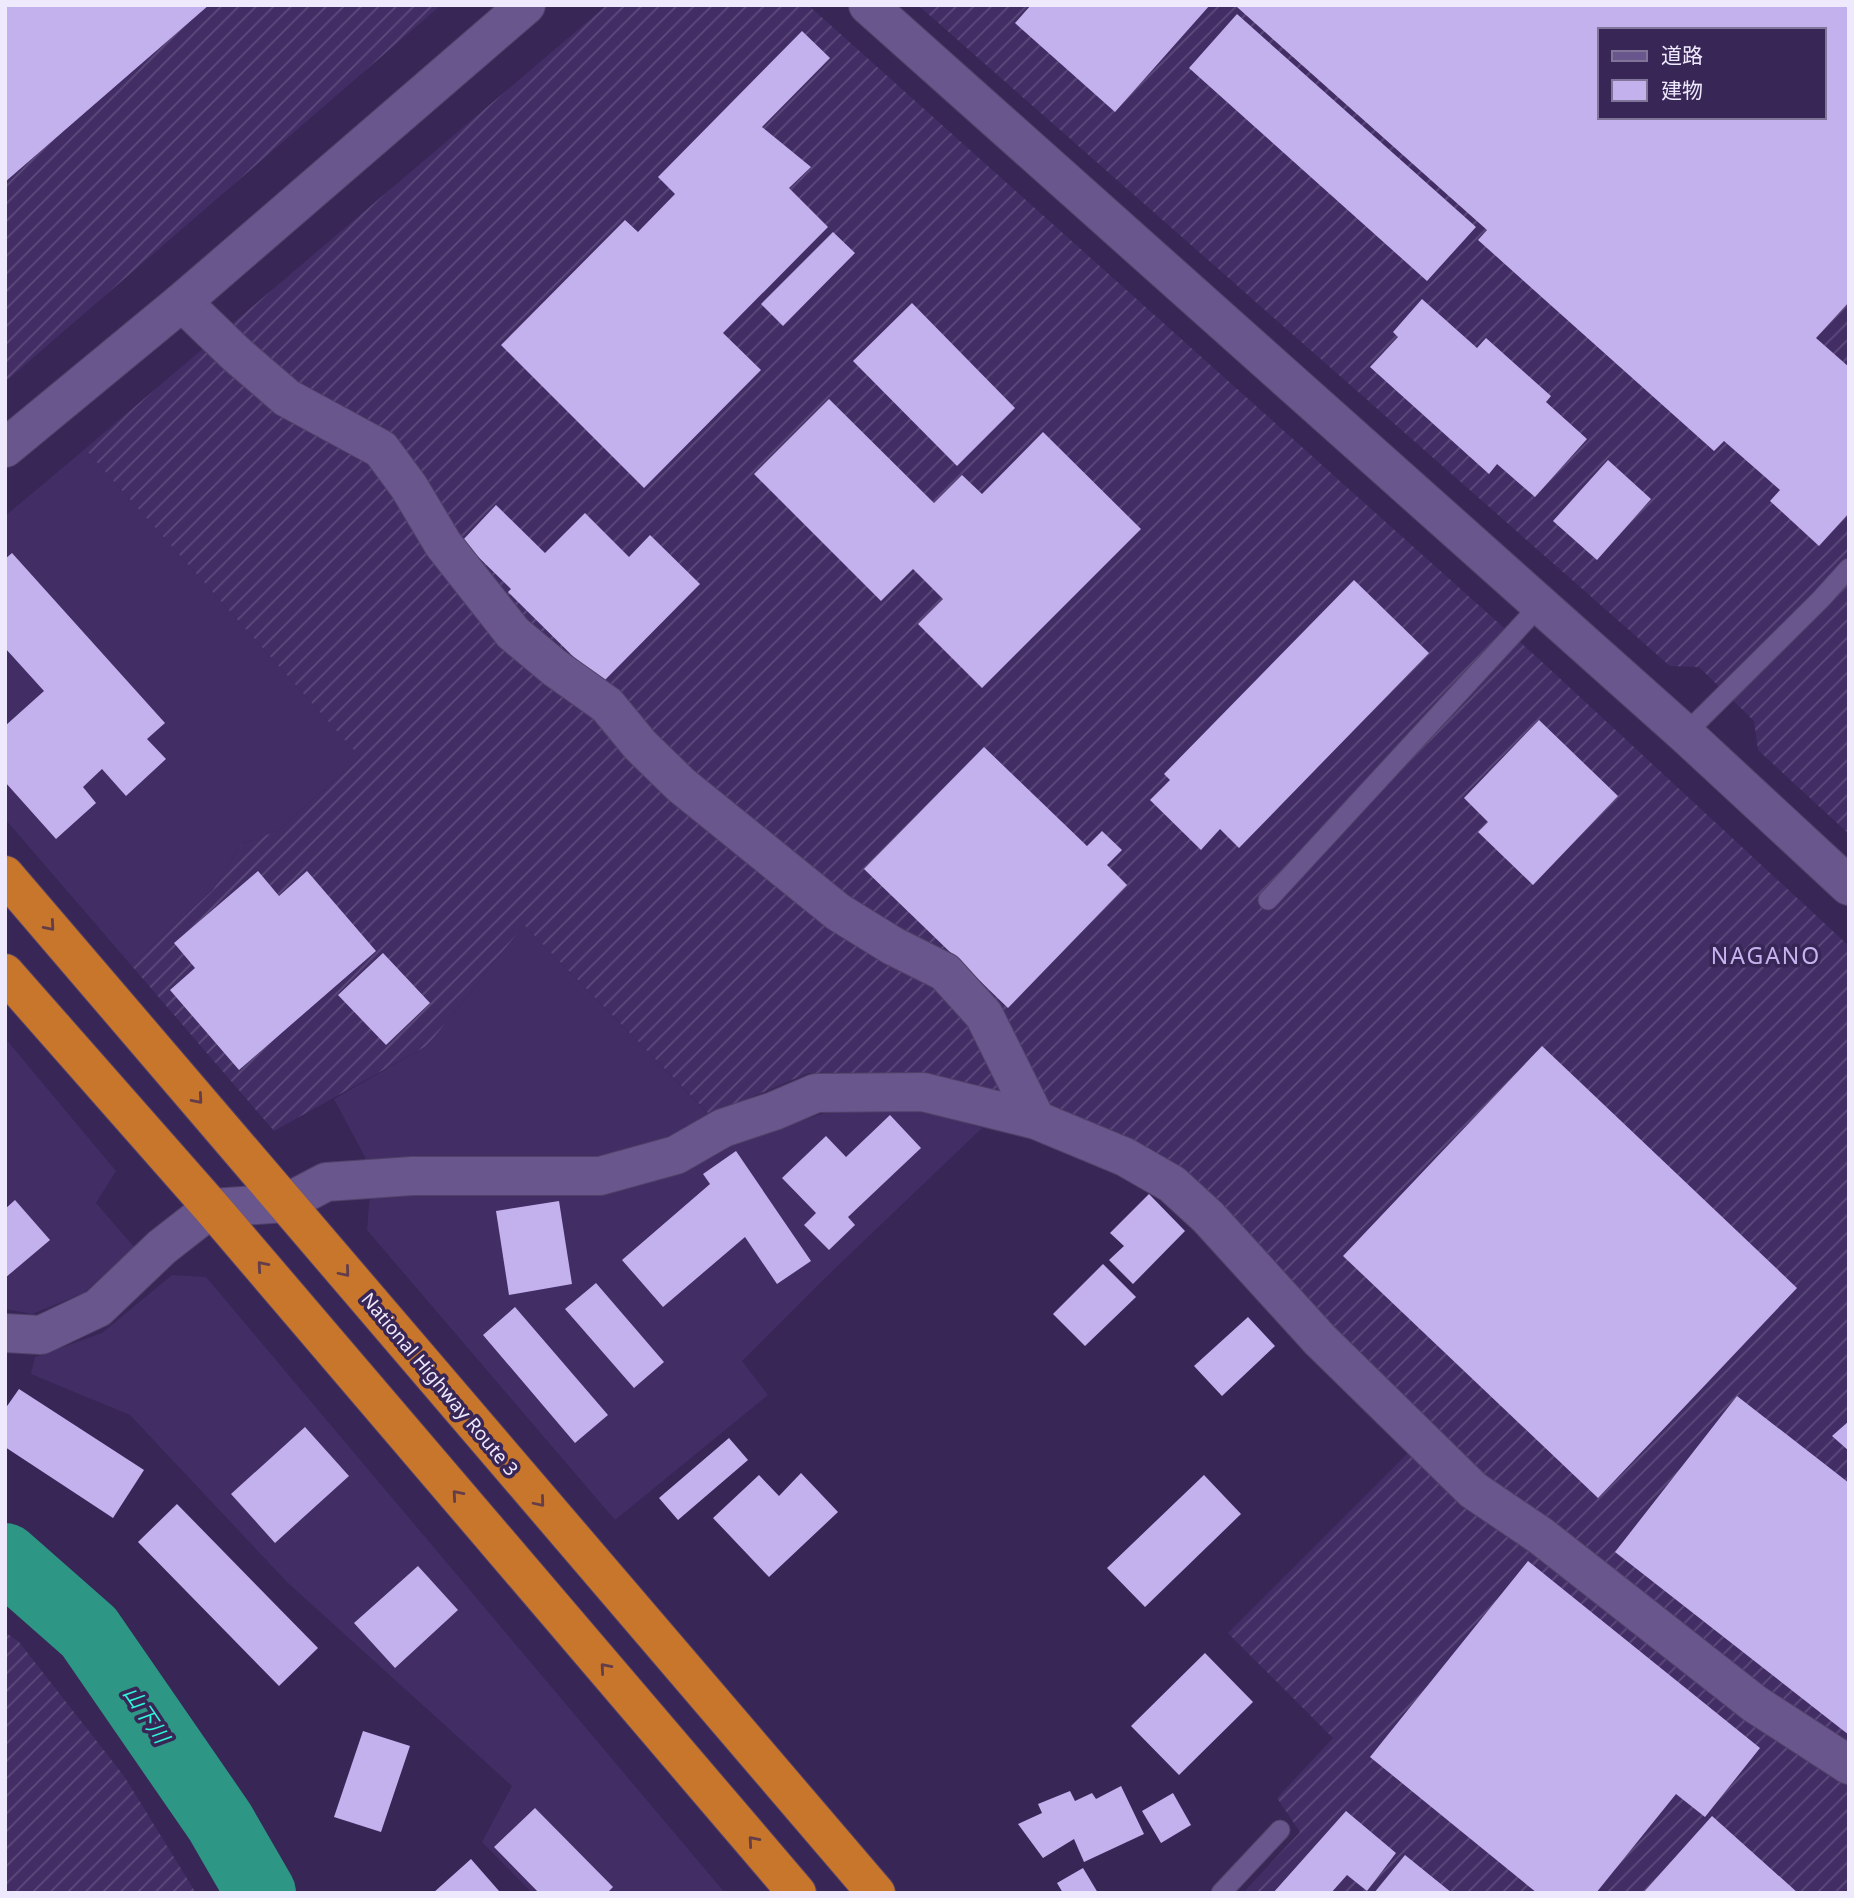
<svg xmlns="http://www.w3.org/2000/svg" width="1854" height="1898" font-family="'Noto Sans','Noto Sans JP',sans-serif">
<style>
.built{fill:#422d65}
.industrial{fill:url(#industrial-furrows);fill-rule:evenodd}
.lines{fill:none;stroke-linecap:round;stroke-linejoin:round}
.river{stroke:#2e9684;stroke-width:70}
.building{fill:#c3b1ed;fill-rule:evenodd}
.lane-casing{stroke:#514169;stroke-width:21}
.street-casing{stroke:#514169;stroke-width:40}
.secondary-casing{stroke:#514169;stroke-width:40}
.highway-casing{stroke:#514169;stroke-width:40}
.lane{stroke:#68568c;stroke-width:19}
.street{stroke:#68568c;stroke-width:38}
.secondary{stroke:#68568c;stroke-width:38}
.highway{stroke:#c7762c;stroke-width:38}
.oneway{stroke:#633e4a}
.labels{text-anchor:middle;stroke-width:7;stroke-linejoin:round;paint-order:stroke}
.street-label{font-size:19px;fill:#eee9fc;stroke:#382657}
.water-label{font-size:21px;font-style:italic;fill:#2ff4d5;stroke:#382657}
.quarter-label{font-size:23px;letter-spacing:2px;fill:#c5b3ef;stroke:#382657}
</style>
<defs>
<pattern id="industrial-furrows" width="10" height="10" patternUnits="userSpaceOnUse" patternTransform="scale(1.75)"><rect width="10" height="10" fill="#422d65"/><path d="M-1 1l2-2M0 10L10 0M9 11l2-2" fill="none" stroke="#5e4b7c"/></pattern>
</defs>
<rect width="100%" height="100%" fill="#382657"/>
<path class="built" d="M85,449L360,757L279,830L241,845L213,890L131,965L5,819V516Z
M524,925L737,1143L836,1109L910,1105L982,1128L824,1279L742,1361L768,1395L615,1520L367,1230L370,1192L365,1157L334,1099L428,1045Z
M5,1038L116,1171L96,1203L134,1247L84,1293L32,1314L5,1309Z
M172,1275L206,1277L725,1893H532L482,1842L512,1786L287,1582L130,1415L31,1374L35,1357L102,1333Z"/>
<path class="industrial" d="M5,5H441L5,382Z
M607,5H808L1541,661L1849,946V1752L1473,1475L1183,1171L919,1075L808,1073L710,1115L524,925L428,1045L274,1131L131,965L213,890L241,845L279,830L360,757L85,449Z
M918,5H1849V834L1758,750L1754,721L1699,667L1670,666ZM1600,30H1824V117H1600Z
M1410,1451L1849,1783V1893H1243L1300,1832L1277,1798L1333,1738L1228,1633Z
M5,1632L19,1642L124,1776L196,1893H5Z"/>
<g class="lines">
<path class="river" d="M5,1558L89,1632L220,1822L261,1893"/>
</g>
<path class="building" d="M5,5H209L5,182Z
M1031,5H1210L1115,112L1015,23Z
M1239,5H1849V302L1816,338L1849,367V513L1819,546L1770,501L1780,490L1724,441L1714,451L1478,240L1487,230L1237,7ZM1600,30H1824V117H1600Z
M1237,14L1476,227L1427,281L1189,68Z
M802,31L830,58L762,127L811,167L789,188L828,227L723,333L761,370L644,488L501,345L625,220L638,232L675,194L658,177Z
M833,232L855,253L783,326L761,304Z
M1422,299L1477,348L1486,338L1551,396L1546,402L1587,439L1535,497L1497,464L1489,474L1370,367L1398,337L1393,332Z
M912,303L1015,408L957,466L853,361Z
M829,399L934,503L962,475L982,494L1043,432L1141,529L982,688L918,624L943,599L913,569L881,601L754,474Z
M1608,460L1651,499L1597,560L1553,521Z
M496,505L545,553L585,513L629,557L650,535L700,584L601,684L508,592L511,589L462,541Z
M12,553L165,723L147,739L166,759L126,796L102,769L83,787L96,803L56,839L5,782V726L44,691L5,648V559Z
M1354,580L1429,653L1239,848L1220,829L1201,850L1150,800L1170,780L1164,774Z
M1539,720L1618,796L1533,885L1478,832L1488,822L1464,798Z
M984,747L1087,846L1102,831L1122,850L1107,865L1127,885L1008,1008L864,869Z
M258,871L279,896L307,871L376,951L239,1070L170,990L195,968L174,943Z
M383,953L430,1003L386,1045L338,995Z
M1542,1046L1797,1288L1598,1498L1343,1256Z
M890,1115L921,1148L848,1217L855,1225L829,1250L804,1225L816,1213L782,1178L826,1136L846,1157Z
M736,1151L811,1261L777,1284L745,1237L663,1307L622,1260L710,1184L703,1174Z
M1149,1194L1185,1231L1133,1284L1109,1260L1124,1246L1110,1233Z
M15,1200L50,1240L5,1278V1209Z
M559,1201L572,1284L509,1295L496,1211Z
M1103,1264L1136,1297L1085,1346L1053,1314Z
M596,1283L664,1362L634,1388L565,1309Z
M515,1307L608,1415L575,1443L483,1335Z
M1248,1317L1275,1346L1222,1396L1194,1366Z
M19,1389L144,1470L113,1518L5,1447V1409Z
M1737,1396L1849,1483V1735L1615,1552Z
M1849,1421V1451L1832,1436Z
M305,1427L349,1476L275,1543L231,1494Z
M729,1438L748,1460L678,1520L659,1498Z
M801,1473L838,1512L769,1577L713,1518L759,1475L779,1496Z
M1204,1475L1241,1514L1145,1607L1107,1568Z
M177,1504L318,1648L279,1686L138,1542Z
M1528,1561L1760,1748L1705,1817L1676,1794L1596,1893H1537L1370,1757Z
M418,1566L458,1610L395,1668L354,1623Z
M1205,1653L1253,1702L1179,1775L1131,1726Z
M363,1731L410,1746L381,1832L334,1817Z
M1121,1786L1144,1834L1084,1862L1074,1839L1043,1858L1018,1824L1042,1813L1038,1804L1070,1791L1075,1801L1092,1793L1096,1799Z
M1173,1793L1191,1825L1161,1843L1142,1811Z
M535,1808L613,1887L607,1893H539L494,1847Z
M1346,1811L1396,1853L1367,1891L1347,1875L1331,1893H1273Z
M1712,1816L1798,1893H1643Z
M1405,1855L1452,1893H1374Z
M471,1859L499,1891L433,1893Z
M1083,1868L1098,1893H1063L1057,1883Z"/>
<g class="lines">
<g class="lane-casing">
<path id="lane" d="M1685,734L1820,600L1849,568
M1268,900L1540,605
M1221,1893L1280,1830"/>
</g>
<g class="street-casing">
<path id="street" d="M182,302L236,354L287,398L381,449L409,487L443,544L513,633L555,668L607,705L640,745L681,785L838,912L893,946L945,972L984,1015L1036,1120
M212,1208L286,1203L326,1182L412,1176H600L676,1155L723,1128L774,1111L816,1093L923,1092L1036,1120L1125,1157L1172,1184L1208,1217L1320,1340L1473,1490L1541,1536L1755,1704L1849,1765"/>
</g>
<g class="secondary-casing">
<path id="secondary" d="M868,5L1685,734L1849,886
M5,448L182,302L526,5
M5,1333L41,1335L98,1308L162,1247L212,1208"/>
</g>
<g class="highway-casing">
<path id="highway" d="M5,875L876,1893
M5,973L212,1208L797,1893"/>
</g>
<use href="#lane" class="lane"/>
<use href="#street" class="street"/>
<use href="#secondary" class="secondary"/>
<use href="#highway" class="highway"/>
</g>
<defs><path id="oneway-chevron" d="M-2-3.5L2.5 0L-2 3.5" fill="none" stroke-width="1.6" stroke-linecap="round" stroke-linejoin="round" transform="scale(1.75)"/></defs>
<g class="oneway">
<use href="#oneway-chevron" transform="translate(50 926) rotate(49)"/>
<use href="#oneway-chevron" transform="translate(198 1099) rotate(49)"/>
<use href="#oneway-chevron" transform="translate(262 1266) rotate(-131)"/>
<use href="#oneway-chevron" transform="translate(345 1272) rotate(50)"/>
<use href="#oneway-chevron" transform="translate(457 1495) rotate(-131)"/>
<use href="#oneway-chevron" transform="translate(540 1502) rotate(50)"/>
<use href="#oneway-chevron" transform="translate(605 1668) rotate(-131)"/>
<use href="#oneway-chevron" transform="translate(753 1841) rotate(-131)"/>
</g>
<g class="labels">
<g class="street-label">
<text transform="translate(440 1384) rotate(50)" y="7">National Highway Route 3</text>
</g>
<g class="water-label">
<text transform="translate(146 1715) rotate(56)" y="7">山下川</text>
</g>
<g class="quarter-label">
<text x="1766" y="964">NAGANO</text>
</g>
</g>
<rect width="1854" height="1898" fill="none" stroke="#eee9fc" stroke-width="14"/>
<rect x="1598" y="28" width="228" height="91" fill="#382657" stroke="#817499" stroke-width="2"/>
<rect x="1612" y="51" width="35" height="10" fill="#68568c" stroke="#817499" stroke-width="2"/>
<text x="1661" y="63" font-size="21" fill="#eee9fc">道路</text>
<rect x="1612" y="80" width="35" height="21" fill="#c3b1ed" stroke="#817499" stroke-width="2"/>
<text x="1661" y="98" font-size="21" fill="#eee9fc">建物</text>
</svg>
